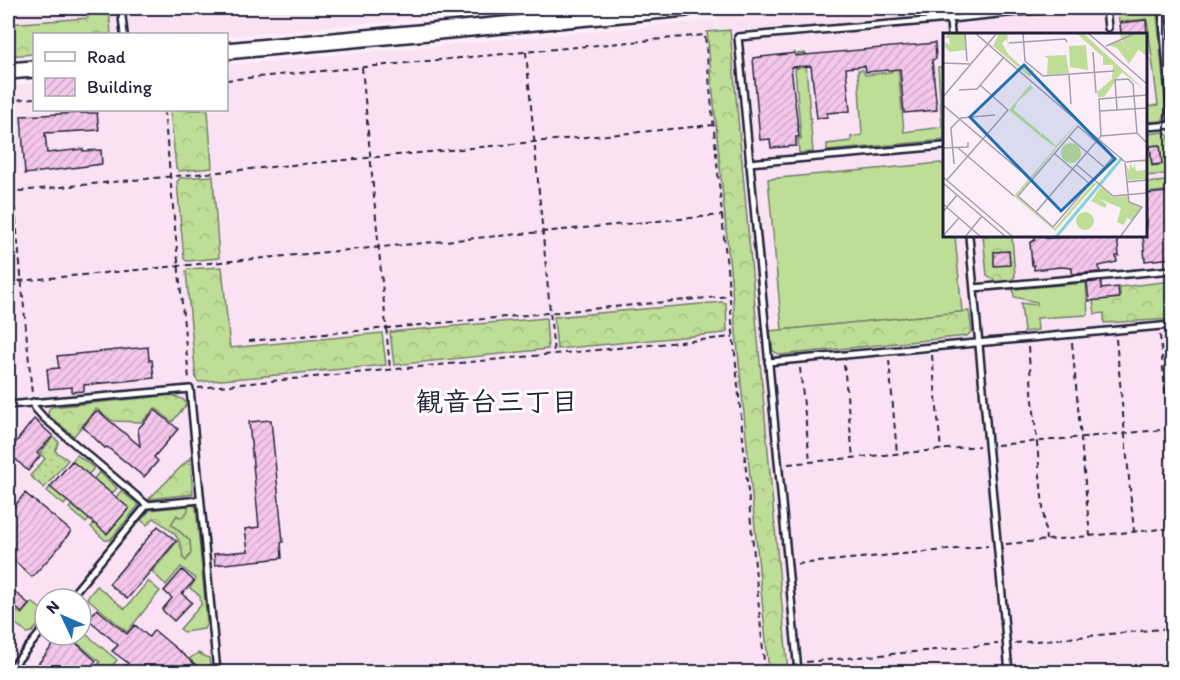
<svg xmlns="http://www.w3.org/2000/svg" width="1180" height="680" font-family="Itim,'Klee One',sans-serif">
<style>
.built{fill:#fae2f4;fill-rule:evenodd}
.grass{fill:#bedd96;stroke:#708068;stroke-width:1.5}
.forest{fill:url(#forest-crowns);stroke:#708068;stroke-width:1.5}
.garden{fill:url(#garden-dots);stroke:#708068;stroke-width:1.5}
.building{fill:url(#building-hatch);stroke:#22223b;stroke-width:1.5}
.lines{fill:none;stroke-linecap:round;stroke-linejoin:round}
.lane-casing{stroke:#22223b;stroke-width:10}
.secondary-casing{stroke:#22223b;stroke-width:20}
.path{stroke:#22223b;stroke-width:2;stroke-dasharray:6 4.5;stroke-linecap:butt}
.lane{stroke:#fff;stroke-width:5}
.secondary{stroke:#fff;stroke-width:15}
.labels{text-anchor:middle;stroke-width:6;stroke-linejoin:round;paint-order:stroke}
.neighbourhood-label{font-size:27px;font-weight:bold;fill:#22223b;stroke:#fff}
.inset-river{fill:none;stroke:#81d2d9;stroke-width:3}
.inset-road{fill:none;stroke:#a59cad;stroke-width:1.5}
.view{fill:#1f6fb2;fill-opacity:0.15;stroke:#1f6fb2;stroke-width:3}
.inset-edge{fill:none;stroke:#22223b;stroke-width:3}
</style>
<defs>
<pattern id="forest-crowns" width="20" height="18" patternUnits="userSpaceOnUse" patternTransform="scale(1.5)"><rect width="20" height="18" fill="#bedd96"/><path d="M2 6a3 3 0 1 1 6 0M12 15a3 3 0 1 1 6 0" fill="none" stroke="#a3bd82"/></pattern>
<pattern id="garden-dots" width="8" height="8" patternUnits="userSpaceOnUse" patternTransform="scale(1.5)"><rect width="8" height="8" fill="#bedd96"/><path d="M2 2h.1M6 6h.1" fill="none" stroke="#a3bd82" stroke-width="1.8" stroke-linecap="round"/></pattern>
<pattern id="building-hatch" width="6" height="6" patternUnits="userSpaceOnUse" patternTransform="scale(1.5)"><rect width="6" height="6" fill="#f4c6ea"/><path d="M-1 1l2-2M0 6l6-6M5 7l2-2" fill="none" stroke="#d1aaca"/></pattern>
</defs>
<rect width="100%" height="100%" fill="#fceef9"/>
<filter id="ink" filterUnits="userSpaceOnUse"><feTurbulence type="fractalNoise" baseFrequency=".0167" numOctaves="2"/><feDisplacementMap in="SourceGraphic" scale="12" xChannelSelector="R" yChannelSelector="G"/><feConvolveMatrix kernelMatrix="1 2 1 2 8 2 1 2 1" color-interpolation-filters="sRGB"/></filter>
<g filter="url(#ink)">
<path class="built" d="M8,8H527L227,36L34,34V54L8,56Z
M716,8H1172V672H8V86L34,83V110H226L227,65L716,20L746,359ZM944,34H1146V236H944ZM45,599H81V635H45Z"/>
<path class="grass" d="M1152,9L1157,13L1166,112L1162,121L1146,122V107L1158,105L1147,19L1119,22L1118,12Z
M805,53L813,152L799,153L798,139H801L795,69L798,68L797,54Z
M898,66L904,132L942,127L938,67H944V140L827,151V144L851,141V137L862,135L858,70H863L865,75L891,72L894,67Z
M1163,132L1168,135L1171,168L1165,174L1146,176V149H1150L1152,166L1162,165L1160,145L1148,146L1147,134Z
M941,163L944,166V236H955L962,312L782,330L768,179Z
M1086,283L1088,315L1037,318L1038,330L1024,332L1021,303L1037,305V302L1014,297L1013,289Z
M77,455L94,468L64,505L47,491Z
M99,472L117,488L86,523L69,508L72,505L106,490L94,479Z
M121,491L139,505L110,540H105L91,527Z
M193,505L196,507L207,623L204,629L184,632L180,629L201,605L200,596L190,588L196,579L181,567L166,585L152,572L180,538L182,544L190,541L171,524L177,515L181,517L187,511L188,506Z
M148,581L160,591L127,632L87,598L97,586L125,609Z
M32,602L41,609L45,605V617L32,632L27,633L8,617L14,609L21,614Z
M81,630L117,660L107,672L93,671L100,662L68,635H81Z
M198,653L209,658L211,672H205L189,659Z"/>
<path class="forest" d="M88,8H109L111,34H34V54L8,56V24L88,18Z
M730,30L788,672H769L707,32Z
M170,110H208L212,168L179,171L176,168Z
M213,176L219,258L187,261L184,259L177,182L180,178Z
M1165,181L1171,185L1172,190L1146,193V183Z
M983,236H1012L1015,276L1012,280L997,282L987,275Z
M222,267L230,348L382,333L386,365L199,382L196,379L186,271L188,269Z
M1172,281V319L1104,323V313L1095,314L1093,300L1120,298V287Z
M723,302L726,303L727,331L724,333L557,349L554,317Z
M969,311L972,331L967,336L780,355L773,351L770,331Z
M546,318L548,349L394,365L390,332Z
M173,395L184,400L186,405L172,422L155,408L142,422L113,421L96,409L74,436L48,415L49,409L52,407Z
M190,458L193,494L149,499Z
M188,506V511L181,518L177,515L171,524L190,541L191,553L186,561L183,558C181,534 172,532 154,518L147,525L141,520L150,510Z"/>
<path class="garden" d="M53,437L59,442L55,451L68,460L44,488L30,476L45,459L40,453Z"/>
<path class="building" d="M1146,20L1147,34H1121L1120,23Z
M935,43L936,59L932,60L937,110L904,113L900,69L866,72L865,66L846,68L850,111L827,113V117L817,118L811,66L791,67L799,137H796V146L771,148L770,139L760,140L753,58L795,53V56Z
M80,113H97L99,130L45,133L47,153L83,149V151L101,150L102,164L25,174L21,116Z
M1160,145L1162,164L1152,165L1150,146Z
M1167,192L1173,236V258L1145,261L1143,236H1146V194Z
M1034,236H1045V238L1117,236L1119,256H1116L1117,262L1099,266L1100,272L1072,274V268L1061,267L1034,270V265H1032L1030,243L1035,240Z
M1009,251L1010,265L994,266V252Z
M1101,281V289L1118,287L1119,298L1089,301L1087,283Z
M148,347L149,360H152L154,378L84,385V391L72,392V387L49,389L47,369L59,368L57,356Z
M155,410L178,429L154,457L158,461L144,477L107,447L105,448L83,427L95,412H99L140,446L138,429Z
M34,419L53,436L37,453L40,456L28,471L8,452Z
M271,420L283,542L281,543L282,558L215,565L214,554L248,551L245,529L259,527L249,422Z
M72,461L129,508L107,534L50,487Z
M25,493L71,531L56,551L32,577L8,555V514Z
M158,526L176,541L127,599L109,584Z
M182,570L194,581L182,594L192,602L174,621L162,610L172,598L164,591Z
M8,586L29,604L22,613L8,601Z
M97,609L127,634L135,625L149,637L154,630L204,672H182L173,665L167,672H120L128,663L112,651L118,645L88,619Z
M61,635H67L96,661L86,672H47L38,664Z"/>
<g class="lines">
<g class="lane-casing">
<path id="lane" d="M121,8L124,34
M949,8L951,34
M1106,8L1108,28
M1162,8L1172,127
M1146,127L1172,125
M749,163L944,146
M969,236L1009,672
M974,288L1172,270
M768,362L1172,325
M33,402L35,408L44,418L147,505L200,500
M8,405L190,389L217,672
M69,599L147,505
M8,672L45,627
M798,672L738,37L950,19L1057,8"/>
</g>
<g class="secondary-casing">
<path id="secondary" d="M226,51L686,8
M8,71L34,69"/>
</g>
<path class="path" d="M526,52L554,354
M362,67L390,369
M226,80L705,35L765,672
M8,101L34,98
M164,110L189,379
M8,135L32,394
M8,192L713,125
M8,282L722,215
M1160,335L1172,469
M1116,339L1134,532
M249,341L729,296
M1072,343L1090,536
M1028,347L1046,540
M932,355L941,450
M889,360L897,454
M844,364L853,458
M800,368L810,461
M198,388L733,337
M997,445L1172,429
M788,464L979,446
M1006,544L1172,528
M797,564L988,546
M1015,643L1172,628
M806,662L998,644"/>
<use href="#lane" class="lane"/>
<use href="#secondary" class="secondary"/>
</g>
</g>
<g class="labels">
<g class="neighbourhood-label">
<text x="497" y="411">観音台三丁目</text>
</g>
</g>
<g transform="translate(943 33)">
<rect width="204" height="204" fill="#fceef9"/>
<path d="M6,0H22L23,17L7,19L2,14V9L7,12L6,5H1ZM176,0H204V24L199,19L204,12L183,16ZM143,12L145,37L127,34L126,13ZM118 120a10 10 0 1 1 20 0a10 10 0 1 1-20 0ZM203,128L204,132V146L185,147L183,131L186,138L187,131L191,136V130L193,138L203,137V129H192ZM133 188a9 9 0 1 1 18 0a9 9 0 1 1-18 0Z" fill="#bedd96"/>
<path d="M56,0H64L66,17L64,6L59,10L65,21L86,40L89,37L82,31L91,38L87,44L50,13ZM133,0H140L204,59L179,39L161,64H155L154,59L169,46L170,32H160V24ZM178,7L184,17L194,9L204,12L199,19L195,17L186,31L174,15L165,12ZM87,52L90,55L75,68L71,77L98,100L96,102L66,77ZM133,91L74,163L111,196L150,150H154L112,198L71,163L113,114L96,103L99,100L113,113ZM158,154L170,164L185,163L186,169L198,174L190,188L184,185L181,192L174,189L178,175L154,165L164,171L162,175L148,168Z" fill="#bedd96"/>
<path d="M123,22L126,40L104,42L105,25L101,23Z" fill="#bedd96"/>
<path class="inset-river" d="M113,204L179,125"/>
<path class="inset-road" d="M22,0L24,28M32,0L182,129M80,0L82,28L100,43L171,38M145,0L204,51M66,10L122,6L124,9M163,13L193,0M150,19L153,60M0,30L27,31M126,42L128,71M16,57L34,56L61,24M0,64L54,0M0,72L86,145M174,77L172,47L185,46L190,51L194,100L204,110M157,78L204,75M135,93L170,124L110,194L75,163ZM158,103L156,66L204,62M126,104L161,134M14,114L71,163M0,115L25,114V109M112,121L147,151M182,129L204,127M11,131L8,95L18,85L52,82M134,132L170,163L204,160M0,144L70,204M4,147L65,77L37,52M184,149L204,147M0,150L63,204M0,171L38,204M0,179L14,162M93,179L158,103L194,100M0,203L16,185M22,204L39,183M177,204L199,174L186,169L182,130"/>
<path class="view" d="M81,32L172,126L118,178L27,84Z"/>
<rect width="204" height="204" class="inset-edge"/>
</g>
<rect width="1180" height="680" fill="none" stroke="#fff" stroke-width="30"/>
<rect x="15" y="15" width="1150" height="650" fill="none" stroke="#22223b" stroke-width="2" filter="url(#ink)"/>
<rect x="33" y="33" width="195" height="78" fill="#ffffff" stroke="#a7a7b1" stroke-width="1.5"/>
<rect x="45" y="52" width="30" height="9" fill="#ffffff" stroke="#a7a7b1" stroke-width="1.5"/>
<text x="87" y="63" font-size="18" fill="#22223b">Road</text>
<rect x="45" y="78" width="30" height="18" fill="url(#building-hatch)" stroke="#a7a7b1" stroke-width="1.5"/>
<text x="87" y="93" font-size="18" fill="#22223b">Building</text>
<g transform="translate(63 617) rotate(314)"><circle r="28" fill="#ffffff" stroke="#a7a7b1" stroke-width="1.5"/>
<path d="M0-4.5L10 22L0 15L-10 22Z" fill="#1f6fb2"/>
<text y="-9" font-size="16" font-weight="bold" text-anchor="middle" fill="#22223b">N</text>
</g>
</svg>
